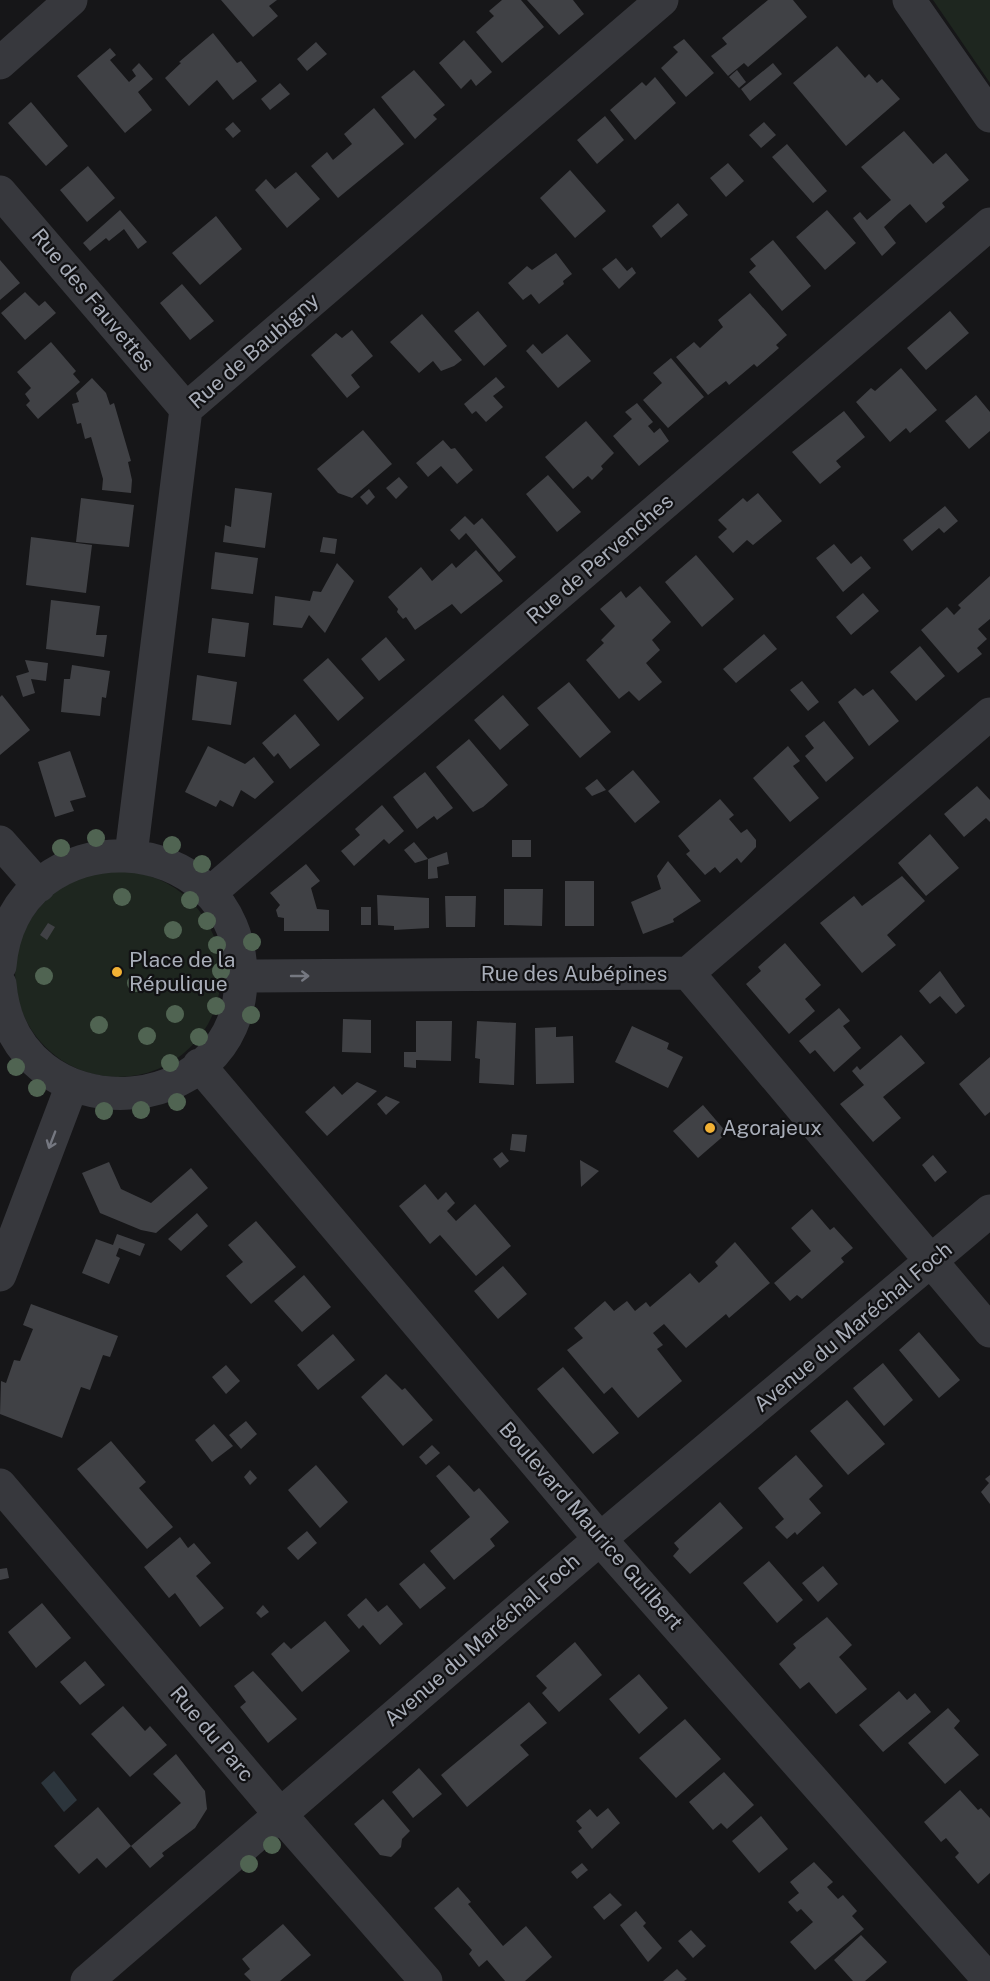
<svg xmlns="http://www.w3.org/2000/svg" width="990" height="1981" font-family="'Public Sans',sans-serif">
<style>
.green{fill:#1e261f}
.water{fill:#2c353c}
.building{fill:#404145}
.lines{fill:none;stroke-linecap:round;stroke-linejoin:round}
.minor{stroke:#37383d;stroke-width:33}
.tree{fill:#506452}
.oneway{stroke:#757881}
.poi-dot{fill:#f2b134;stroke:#111113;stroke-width:2}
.labels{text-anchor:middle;stroke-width:4.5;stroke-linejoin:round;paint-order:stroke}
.street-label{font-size:21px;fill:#a8adb8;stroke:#111113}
.poi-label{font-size:21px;fill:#a8adb8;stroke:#111113;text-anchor:start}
</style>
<rect width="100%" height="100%" fill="#161618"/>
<path class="green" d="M933,0H990V83Z
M15 974a103 103 0 1 1 206 0a103 103 0 1 1-206 0Z"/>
<path class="water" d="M54,1771L77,1800L64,1812L41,1783Z"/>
<path class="building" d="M221,0H277L269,6L278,16L253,37Z
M502,0H521L544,27L502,63L476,32L494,16L489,11Z
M527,0H573L584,14L559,35Z
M768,0H793L807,17L748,67L744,63L728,76L711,56L727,44L722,38Z
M213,33L237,63L241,61L257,81L233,100L217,80L189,106L165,78L181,63L179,62Z
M684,39L714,73L686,97L661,68L678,52L673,47Z
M464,40L492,72L476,86L471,79L461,89L439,63Z
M316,42L327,54L307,71L297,59Z
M837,46L865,78L869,74L877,83L882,79L900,99L846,146L793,83Z
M110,48L116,55L110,60L129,82L136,76L132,70L139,63L153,79L138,92L152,110L125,133L77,76Z
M773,63L782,74L750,101L741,89Z
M414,70L445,105L433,115L437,119L415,139L381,97Z
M737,70L746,82L739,88L729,77Z
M655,77L676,103L635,140L610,110L642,82L646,86Z
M280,83L290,94L270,110L261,99Z
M31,102L68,146L46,166L8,123Z
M374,108L404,144L338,198L311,166L327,152L333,160L352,144L344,134Z
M605,116L624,140L597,164L577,140Z
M233,122L241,131L233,138L225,129Z
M764,122L776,135L761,148L749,135Z
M904,131L933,164L946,153L969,180L942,203L945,207L926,223L910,204L899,213L884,227L896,243L882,256L853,218L860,212L867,220L891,200L861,167Z
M787,144L827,191L813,203L772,157Z
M728,163L744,181L726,197L710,178Z
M88,166L115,198L87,222L60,190Z
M570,170L606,211L575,238L540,198Z
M296,172L320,199L287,228L255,190L266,179L275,189Z
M678,203L688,215L661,238L652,226Z
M120,210L147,242L138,249L124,229L109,241L106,238L90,251L83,243Z
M827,210L856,243L825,270L796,237Z
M216,216L242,249L200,285L172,253Z
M773,240L811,286L782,311L749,272L756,266L750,259Z
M556,253L572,274L563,281L564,284L539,304L531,294L523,300L508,283L527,266L532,270Z
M616,258L627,271L632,267L636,273L619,289L602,269Z
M0,260L20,283L0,300Z
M182,284L214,321L190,340L160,303Z
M25,292L39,306L45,301L56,313L25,340L1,313Z
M750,293L787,335L776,345L779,348L757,367L754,364L729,385L726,381L708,395L676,357L694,342L700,348L723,327L718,320Z
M478,311L507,346L484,366L454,331Z
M950,311L969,333L926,370L907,348Z
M422,314L462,360L454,366L441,371L433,361L419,373L390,342Z
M352,330L373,356L351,375L360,387L347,398L311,355L336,333L342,338Z
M567,334L591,361L558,388L526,351L533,344L542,354Z
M51,342L76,371L73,374L80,382L38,419L26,405L30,401L25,394L31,388L17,372Z
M671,358L704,397L668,428L643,400L662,383L653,373Z
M901,368L937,410L910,433L906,428L890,442L856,402L871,388L875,391Z
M496,377L505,387L493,396L503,407L486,422L476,411L472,414L464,404Z
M92,378L106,393L110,405L114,403L131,461L128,462L132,480L131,493L102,490L103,479L91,437L85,439L81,423L77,424L72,404L79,402L76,393Z
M976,395L990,412V431L969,449L945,421Z
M637,403L653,422L648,426L654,433L660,428L669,441L639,466L613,436L632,419L625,412Z
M844,411L865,437L836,461L841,467L820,484L792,452Z
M586,421L614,453L601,466L603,469L592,480L588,476L573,489L545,457Z
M363,430L392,464L352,498L338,493L317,469Z
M443,440L451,449L455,448L473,470L457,484L441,466L428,477L416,463Z
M548,475L581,512L557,532L526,494Z
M399,477L408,487L396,499L386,488Z
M235,488L272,493L265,548L223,542L225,525L231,527Z
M369,489L375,497L367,505L360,497Z
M758,493L782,521L753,545L747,540L733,553L718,537L727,529L718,520L743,498L747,502Z
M81,498L134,505L129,547L76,542Z
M945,506L958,521L944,533L939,528L912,551L903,540Z
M465,516L474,525L482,518L516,557L499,572L466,533L459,540L450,530Z
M31,537L92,545L86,593L26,585Z
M323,537L337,539L335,554L320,552Z
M834,544L851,564L861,556L871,568L843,592L816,558Z
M476,550L503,581L461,614L452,604L415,630L406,617L403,619L397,612L398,609L388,597L421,567L432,581L452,563L456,568Z
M215,552L258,558L253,594L211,589Z
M696,555L734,599L702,627L665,582Z
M337,563L354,581L325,633L309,615L302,628L273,625L275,596L310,601L313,591L321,592Z
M990,576V619L978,629L987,639L977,648L982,654L958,673L921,630L947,607L954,615L961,608L958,605Z
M640,586L671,622L652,640L660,650L646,663L662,682L639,701L629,691L619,699L586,660L604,643L601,640L615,626L600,609L621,591L626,598Z
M863,593L879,611L851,635L836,617Z
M51,600L100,606L96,635H107L104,657L46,649Z
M212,618L249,623L245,657L208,653Z
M764,634L777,649L736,683L723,669Z
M386,637L405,660L379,681L361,659Z
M920,646L945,676L916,701L890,672Z
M328,658L364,698L338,721L303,680Z
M25,660L48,663L46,681L31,679L35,693L23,697L16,676L29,672Z
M72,665L110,671L106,698L102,697L100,716L61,712L64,679H70Z
M197,675L237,682L231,725L192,720Z
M802,681L819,702L808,711L790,690Z
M569,682L611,732L580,758L537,708Z
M855,688L863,696L873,689L899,721L869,746L838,702Z
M2,695L30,730L0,755V697Z
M503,695L529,725L500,750L474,720Z
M295,714L320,745L290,769L278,753L274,757L262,743Z
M824,721L854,758L826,782L805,756L814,748L805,736Z
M469,739L508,785L483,807L473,812L436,767Z
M208,746L245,764L254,757L274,782L255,799L241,790L233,807L220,800L216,807L185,792Z
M788,746L800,761L793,766L819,798L790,822L753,778Z
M70,751L86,797L70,801L74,811L55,817L38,762Z
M633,770L660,802L635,823L608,791Z
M425,772L453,808L437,820L434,816L417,829L393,797Z
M597,779L606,790L592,796L585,788Z
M977,786L990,800V822L986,818L964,837L944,814Z
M720,799L734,815L729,819L741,833L747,829L756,840V847L741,863L737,858L720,873L715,867L705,875L686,854L690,851L678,836Z
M382,805L404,831L389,844L384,839L354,866L341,851L360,835L355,829Z
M930,834L959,868L926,896L898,863Z
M512,840H531V857H512Z
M414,842L428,859L447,852L449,864L437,867L438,878L428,879V859L415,863L404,850Z
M668,861L701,901L673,919L674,922L643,934L631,902L661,889L657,876Z
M306,864L320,881L311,888L317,909L329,910V931H284V918L278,917L276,910L280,905L270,893Z
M902,876L925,901L887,935L896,945L862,973L820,923L854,896L862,906Z
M565,881H594V926H565Z
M504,889H543L542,926L504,925Z
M377,895L429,898V928L394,930V926L378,925Z
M445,896H476L475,927H446Z
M361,907H371V925H361Z
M48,923L55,927L47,940L40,935Z
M785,943L821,985L805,999L815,1011L789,1034L746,984L761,971L758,967Z
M940,971L965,1006L956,1014L940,996L930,1004L919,991Z
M839,1008L850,1021L843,1026L861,1048L834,1072L815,1050L810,1054L799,1041Z
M343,1019L371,1020V1053L342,1052Z
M416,1021H452L451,1061L416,1060V1068L404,1067V1052H416Z
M477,1021L516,1023L514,1085L479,1083L480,1059L475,1058Z
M632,1026L669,1043L667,1049L683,1057L668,1088L615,1062Z
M556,1027V1037L573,1036L574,1083L536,1084L535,1028Z
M901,1035L925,1063L883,1097L901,1118L873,1142L840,1104L864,1085L852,1071L857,1066L860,1070Z
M990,1057V1112L985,1116L959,1084Z
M357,1082L377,1091L327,1136L305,1112L334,1086L342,1095Z
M386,1096L400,1102L386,1115L377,1104Z
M703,1105L727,1133L698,1158L673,1131Z
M512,1134L527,1135L525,1152L510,1150Z
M502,1152L509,1161L500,1168L493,1159Z
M933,1155L947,1172L935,1182L922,1165Z
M580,1160L599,1171L581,1187Z
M109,1162L121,1189L151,1203L191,1168L208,1188L156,1233L141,1230L100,1213L82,1173Z
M425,1184L438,1200L446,1192L455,1203L447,1211L456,1221L475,1204L511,1246L476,1276L440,1235L430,1244L399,1206Z
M812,1209L830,1230L834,1227L853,1248L841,1258L844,1262L802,1299L797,1295L790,1301L774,1283L811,1251L791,1228Z
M197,1213L208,1226L181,1251L168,1239Z
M256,1221L296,1267L251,1304L226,1276L243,1262L228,1245Z
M117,1234L145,1244L140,1256L119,1248L116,1256L120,1258L109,1284L82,1273L96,1239L113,1245Z
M735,1242L770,1283L729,1318L726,1314L686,1348L664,1324L653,1333L663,1345L657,1349L682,1381L638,1418L612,1387L604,1394L567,1350L583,1338L574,1328L605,1301L614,1311L627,1301L635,1311L646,1302L650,1307L690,1273L699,1283L718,1266L715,1262Z
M503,1266L527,1294L498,1319L474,1291Z
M304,1275L331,1307L302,1332L274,1301Z
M31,1304L118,1336L110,1357L103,1355L90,1390L81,1387L62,1438L0,1414L1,1381L6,1383L14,1360L20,1361L33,1329L23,1325Z
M919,1332L960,1380L939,1398L899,1350Z
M333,1334L355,1360L318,1390L297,1365Z
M883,1363L913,1400L884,1426L853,1388Z
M226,1365L240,1381L226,1394L212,1377Z
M563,1367L619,1433L593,1454L537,1389Z
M386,1374L402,1390L405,1388L433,1420L403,1446L361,1397Z
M847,1400L885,1444L848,1475L810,1431Z
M246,1421L257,1434L241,1449L229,1435Z
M214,1424L233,1446L212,1462L195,1440Z
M111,1441L146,1482L139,1488L173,1527L147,1549L77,1469Z
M432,1445L440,1453L426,1465L419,1457Z
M796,1455L823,1486L809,1499L821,1513L797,1535L795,1532L787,1539L775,1527L784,1519L758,1488Z
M316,1465L348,1502L320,1528L288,1490Z
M449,1465L474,1492L479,1488L509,1522L490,1539L495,1546L454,1580L430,1551L470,1517L436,1476Z
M250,1470L257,1478L250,1485L244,1477Z
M990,1475V1504L981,1492L989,1483L985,1479Z
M720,1502L743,1528L690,1574L673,1556L679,1549L674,1543Z
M307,1531L317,1543L298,1560L287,1548Z
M180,1537L188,1548L194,1543L211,1563L196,1576L224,1608L200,1627L175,1593L169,1598L144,1567Z
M769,1561L803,1600L777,1623L743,1583Z
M424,1563L446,1588L420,1609L399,1584Z
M823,1566L838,1584L818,1602L802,1583Z
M7,1568L9,1578L0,1580V1569Z
M366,1598L378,1612L387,1605L403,1624L380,1645L363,1625L359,1629L347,1615Z
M42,1603L71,1638L36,1668L8,1632Z
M263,1605L269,1612L261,1618L256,1613Z
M827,1617L852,1645L839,1657L867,1689L836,1714L809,1682L800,1689L779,1664L796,1648L793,1644Z
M325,1621L350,1651L302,1692L271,1654L284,1642L291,1649Z
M575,1642L602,1675L559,1712L542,1693L547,1688L536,1676Z
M85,1661L105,1685L80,1705L60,1682Z
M253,1671L297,1719L268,1743L240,1707L246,1702L234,1686Z
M639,1674L668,1708L639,1734L609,1699Z
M899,1691L907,1700L915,1693L931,1712L883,1752L859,1725Z
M529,1702L547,1723L520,1745L529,1755L467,1807L441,1775Z
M123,1706L145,1731L150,1726L167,1745L130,1777L91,1734Z
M948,1708L960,1721L954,1728L979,1755L945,1784L908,1743Z
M685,1719L721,1759L676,1798L639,1758Z
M176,1754L205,1791L207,1809L195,1828L162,1853L164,1856L150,1868L131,1846L181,1803L153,1774Z
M419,1768L442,1794L413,1818L392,1792Z
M724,1772L754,1805L727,1829L721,1823L713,1830L689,1802Z
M960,1790L978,1810L981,1808L990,1818V1873L978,1884L955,1857L959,1853L946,1838L941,1842L924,1822Z
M383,1799L410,1831L402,1839L401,1847L391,1857L380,1855L354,1824Z
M98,1807L131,1846L106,1868L97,1858L79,1874L54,1846Z
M608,1808L620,1823L592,1849L578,1831L582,1828L576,1821L590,1809L597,1817Z
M761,1816L788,1849L759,1873L732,1841Z
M814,1862L833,1882L827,1887L838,1899L843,1895L857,1911L852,1916L864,1929L815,1970L790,1942L813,1922L801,1909L797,1912L788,1902L799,1893L790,1882Z
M582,1863L588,1870L577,1879L571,1872Z
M458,1887L471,1902L468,1904L503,1946L526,1926L552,1957L525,1981H505L487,1960L479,1967L469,1954L472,1950L434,1908Z
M610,1893L622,1905L604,1920L593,1907Z
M636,1911L646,1923L643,1926L662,1948L648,1962L620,1925Z
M283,1924L311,1955L280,1981H251L244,1974L250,1969L242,1959Z
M691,1930L706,1946L693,1958L678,1941Z
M861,1935L887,1962L865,1981H853L834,1960Z
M677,1969L687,1979L684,1981H663Z"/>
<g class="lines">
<path class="minor" d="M909,0L990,116
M0,63L71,0
M0,192L186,409
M0,842L39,886
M131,855L186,409L662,0
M210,893L990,224
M0,966C13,813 241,822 241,977C241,1126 13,1136 0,984
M688,973L990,1331
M241,976L688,973L990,714
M199,1065L600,1539L990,1981
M0,1275L72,1085
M0,1485L280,1814L426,1981
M87,1981L600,1539L990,1211"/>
</g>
<g class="tree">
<circle cx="96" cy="838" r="9"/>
<circle cx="172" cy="845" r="9"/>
<circle cx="61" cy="848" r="9"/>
<circle cx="202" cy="864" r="9"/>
<circle cx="122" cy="897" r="9"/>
<circle cx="190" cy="900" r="9"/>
<circle cx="207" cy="921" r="9"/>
<circle cx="173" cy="930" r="9"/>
<circle cx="252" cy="942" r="9"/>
<circle cx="217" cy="945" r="9"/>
<circle cx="221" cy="971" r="9"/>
<circle cx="44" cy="976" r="9"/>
<circle cx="136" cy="983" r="9"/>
<circle cx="216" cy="1006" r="9"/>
<circle cx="175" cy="1014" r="9"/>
<circle cx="251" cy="1015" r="9"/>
<circle cx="99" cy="1025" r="9"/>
<circle cx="147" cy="1036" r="9"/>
<circle cx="199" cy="1037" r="9"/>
<circle cx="170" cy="1063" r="9"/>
<circle cx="16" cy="1067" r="9"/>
<circle cx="37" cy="1088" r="9"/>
<circle cx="177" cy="1102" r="9"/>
<circle cx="141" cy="1110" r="9"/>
<circle cx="104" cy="1111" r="9"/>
<circle cx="272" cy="1845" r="9"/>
<circle cx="249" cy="1864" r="9"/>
</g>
<defs><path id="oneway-shaft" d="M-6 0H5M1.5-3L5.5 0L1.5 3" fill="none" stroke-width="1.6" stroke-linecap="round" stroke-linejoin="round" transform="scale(1.5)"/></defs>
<g class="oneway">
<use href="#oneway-shaft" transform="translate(300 976)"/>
<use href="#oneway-shaft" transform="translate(52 1140) rotate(111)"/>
</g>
<g class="poi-dot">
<circle cx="117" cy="972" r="6"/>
<circle cx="710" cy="1128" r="6"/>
</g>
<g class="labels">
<g class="street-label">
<text transform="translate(93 300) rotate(50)" y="7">Rue des Fauvettes</text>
<text transform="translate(254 351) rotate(-41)" y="7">Rue de Baubigny</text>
<text transform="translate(600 559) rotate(-41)" y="7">Rue de Pervenches</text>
<text x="574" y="981">Rue des Aubépines</text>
<text transform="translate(853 1327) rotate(-40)" y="7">Avenue du Maréchal Foch</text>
<text transform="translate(591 1526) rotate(49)" y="7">Boulevard Maurice Guilbert</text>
<text transform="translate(482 1640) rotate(-41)" y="7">Avenue du Maréchal Foch</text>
<text transform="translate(212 1734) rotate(50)" y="7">Rue du Parc</text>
</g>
<g class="poi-label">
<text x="129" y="967">Place de la<tspan x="129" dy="24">Répulique</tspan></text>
<text x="722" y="1135">Agorajeux</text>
</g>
</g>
</svg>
